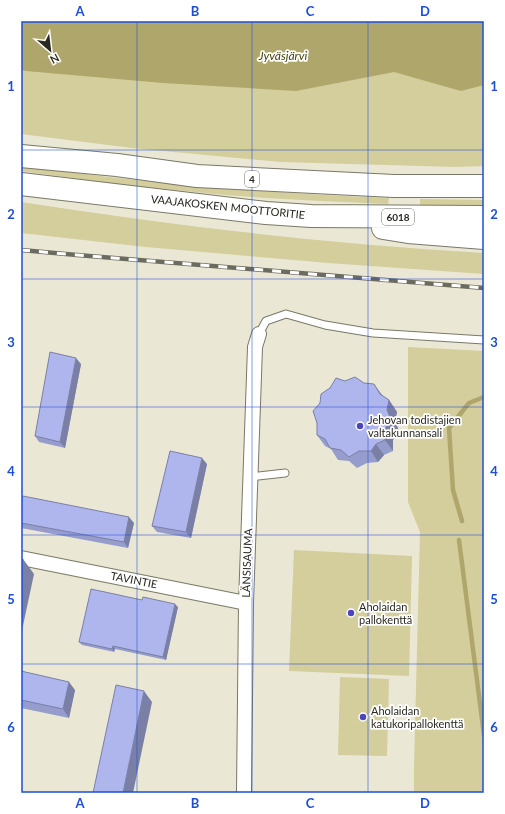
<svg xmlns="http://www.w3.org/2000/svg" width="505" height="814" font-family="Lato,sans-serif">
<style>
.green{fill:#d4cd9c}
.water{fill:#afa66b}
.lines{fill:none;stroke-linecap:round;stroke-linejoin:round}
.stream{stroke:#afa66b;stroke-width:4.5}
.service-casing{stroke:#7a7867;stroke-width:9}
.minor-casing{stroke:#7a7867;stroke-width:16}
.motorway-casing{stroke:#7a7867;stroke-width:24}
.service{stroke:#fff;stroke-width:7}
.minor{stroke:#fff;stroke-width:14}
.motorway{stroke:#fff;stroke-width:22}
.rail-casing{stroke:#6c6b5f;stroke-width:4.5}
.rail{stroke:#fff;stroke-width:3;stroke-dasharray:9;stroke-linecap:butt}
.wall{fill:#969dcc}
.shaded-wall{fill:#7a7fa6}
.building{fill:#afb6ed;stroke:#7a7fa6}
.grid{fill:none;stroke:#1d4ed8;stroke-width:1;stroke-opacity:0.55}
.poi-dot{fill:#4b46bd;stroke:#fff;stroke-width:1.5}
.labels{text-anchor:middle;stroke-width:3.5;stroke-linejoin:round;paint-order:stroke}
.shield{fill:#fff;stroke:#696863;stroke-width:1}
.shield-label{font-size:10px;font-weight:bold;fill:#292820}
.street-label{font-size:11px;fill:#292820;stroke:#fff}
.poi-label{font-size:11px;fill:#292820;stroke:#fff;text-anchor:start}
.water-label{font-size:12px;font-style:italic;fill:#4a4315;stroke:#fff}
.neatline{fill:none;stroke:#1d4ed8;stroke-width:1.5}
.grid-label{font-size:13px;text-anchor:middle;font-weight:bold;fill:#1d4ed8}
</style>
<rect width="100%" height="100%" fill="#eae8d4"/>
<path class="green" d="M21,21L484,73V166L456,167L281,162L132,148L21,134Z
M21,165C143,184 266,193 389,198L388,204C324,201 259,199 195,192C137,187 79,179 21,171Z
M420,199L484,200V206L420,205Z
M21,202C174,226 329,244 484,253V274L328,263L146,247L21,233Z
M408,347L484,351V793H414V766L420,532L408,502Z
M294,550L412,556L409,676L289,671Z
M340,677L389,679L387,756L338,755Z"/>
<path class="water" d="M21,21H484V85L461,91L394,72L296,91L163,83L26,71L21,70Z"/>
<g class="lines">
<path class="stream" d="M462,521L453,490L449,428L469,403L484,397
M459,540L484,735"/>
<g class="service-casing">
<path id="service" d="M259,334L266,321L286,314L325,325L373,333L484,340
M250,477L285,473"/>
</g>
<g class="minor-casing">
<path id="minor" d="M21,558L246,603
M244,793L246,603L255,347L259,334"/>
</g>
<g class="motorway-casing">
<path id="motorway" d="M21,156L117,165L197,176L394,186H484
M21,184L266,213L311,216L484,217
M383,228L408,232L484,238"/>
</g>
<use href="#service" class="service"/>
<use href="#minor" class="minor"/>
<use href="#motorway" class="motorway"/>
<g class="rail-casing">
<path id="rail" d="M21,250L77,255L484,288"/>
</g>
<use href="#rail" class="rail"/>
</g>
<path class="wall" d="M81,364L65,448L39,442L35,436Z
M383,396L389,400L397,412L395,421L399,431L393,440V451L384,455L378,462L367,463L357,468L349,461L338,460L331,449L325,446L317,435Z
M207,464L191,538L157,532L152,526Z
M21,504L134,523L128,548L21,528Z
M142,600L178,607L166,660L115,649L114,652L82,645L79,642Z
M21,671L75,690L69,718L21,708Z"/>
<path class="shaded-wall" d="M76,358L81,364L65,448L60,442Z
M374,384L382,395L388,405L380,394Z
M389,400L397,412L395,421L399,431L393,440V451L385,440L387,410Z
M376,444L384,455L378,462L371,451Z
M202,458L207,464L191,538L186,532Z
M129,517L134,523L128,548L124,542Z
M23,559L34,574L21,635V570Z
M175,604L178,607L166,660L163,657Z
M113,646L115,649L114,652L112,649Z
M69,682L75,690L69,718L63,709Z
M144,691L152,702L133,793H123Z"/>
<path class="building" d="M50,352L76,358L60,442L35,436Z
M355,377L364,383L374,384L380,394L389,400L387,410L391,419L385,429V440L376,444L371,451H359L349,457L341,450L330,448L325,439L317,435V423L313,411L320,403L321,394L330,388L336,378L345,381Z
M170,451L202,458L186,532L152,526Z
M23,496L129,517L124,542L21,523V504Z
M21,559H23L21,570Z
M91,589L142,600L143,597L175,604L163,657L113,646L112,649L79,642Z
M21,671L69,682L63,709L21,700Z
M116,685L144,691L123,793H93Z"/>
<path class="grid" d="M137,21V793M252,21V793M368,21V793M21,150H484M21,279H484M21,407H484M21,535H484M21,664H484"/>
<g class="poi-dot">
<circle cx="360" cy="426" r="4"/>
<circle cx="351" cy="613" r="4"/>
<circle cx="363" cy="717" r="4"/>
</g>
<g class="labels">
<g class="shield">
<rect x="245" y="171" width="14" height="16" rx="3"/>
<rect x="382" y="209" width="32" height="16" rx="3"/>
</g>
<g class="shield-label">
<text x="252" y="183">4</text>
<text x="398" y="221">6018</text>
</g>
<g class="street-label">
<text transform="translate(228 207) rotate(6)" y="4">VAAJAKOSKEN MOOTTORITIE</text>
<text transform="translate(247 563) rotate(-88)" y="4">LÄNSISAUMA</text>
<text transform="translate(134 580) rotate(11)" y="4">TAVINTIE</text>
</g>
<g class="poi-label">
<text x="368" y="424">Jehovan todistajien<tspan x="368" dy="13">valtakunnansali</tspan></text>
<text x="359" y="611">Aholaidan<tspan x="359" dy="13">pallokenttä</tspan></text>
<text x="371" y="715">Aholaidan<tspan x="371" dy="13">katukoripallokenttä</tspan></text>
</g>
<g class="water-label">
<text x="283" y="60">Jyväsjärvi</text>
</g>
</g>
<rect width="505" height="814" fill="none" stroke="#ffffff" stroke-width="44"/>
<g transform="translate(50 50) rotate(152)" stroke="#ffffff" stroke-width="3" paint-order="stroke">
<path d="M0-3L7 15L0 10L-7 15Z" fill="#292820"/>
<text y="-6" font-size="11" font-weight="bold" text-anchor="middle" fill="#292820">N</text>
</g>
<rect x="22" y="22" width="461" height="770" class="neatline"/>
<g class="grid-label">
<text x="80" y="16">A</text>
<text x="195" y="16">B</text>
<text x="310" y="16">C</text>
<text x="425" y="16">D</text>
<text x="11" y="91">1</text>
<text x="494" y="91">1</text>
<text x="11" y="219">2</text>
<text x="494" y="219">2</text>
<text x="11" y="347">3</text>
<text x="494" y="347">3</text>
<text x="11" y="476">4</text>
<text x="494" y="476">4</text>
<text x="11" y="604">5</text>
<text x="494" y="604">5</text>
<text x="11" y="732">6</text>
<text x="494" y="732">6</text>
<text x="80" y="808">A</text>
<text x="195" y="808">B</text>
<text x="310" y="808">C</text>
<text x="425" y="808">D</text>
</g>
</svg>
